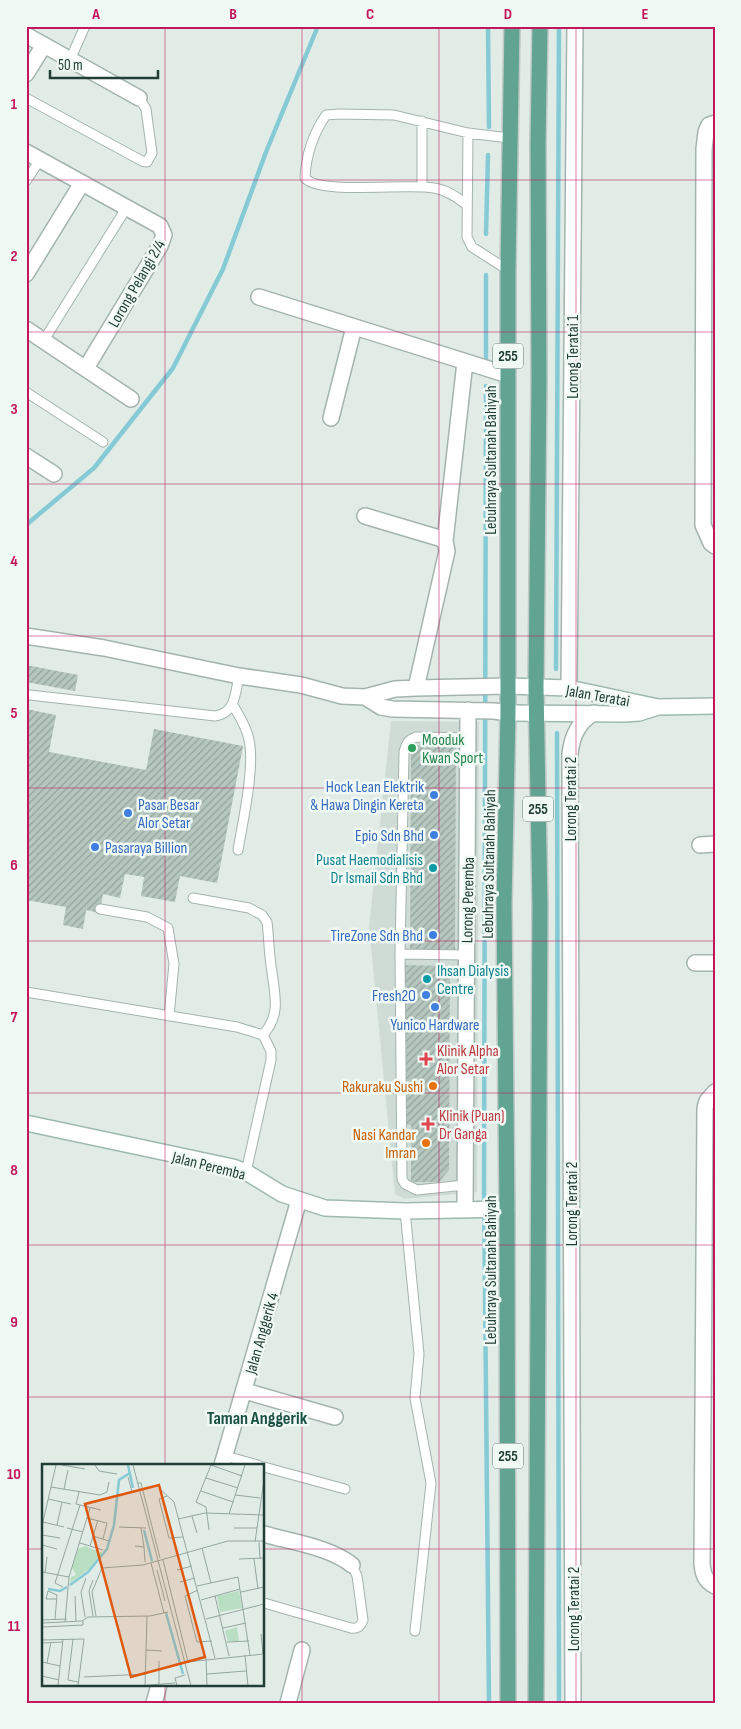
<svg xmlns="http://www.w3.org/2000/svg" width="741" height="1729" font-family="'Sofia Sans Condensed',sans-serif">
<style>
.built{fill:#cfdcd6}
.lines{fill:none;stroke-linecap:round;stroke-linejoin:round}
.stream{stroke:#85cad5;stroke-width:4.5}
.building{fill:url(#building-hatch)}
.lane-casing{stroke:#a3b4ae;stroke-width:11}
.street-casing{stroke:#a3b4ae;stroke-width:18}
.secondary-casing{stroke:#9eb9af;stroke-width:18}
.primary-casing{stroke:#c1c9c6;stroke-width:18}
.lane{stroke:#fff;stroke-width:9}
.street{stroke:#fff;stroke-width:15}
.secondary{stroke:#fff;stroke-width:15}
.primary{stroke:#62a492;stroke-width:15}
.grid{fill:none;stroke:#c2185b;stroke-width:1;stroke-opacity:0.55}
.leisure-dot{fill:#2e9e5b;stroke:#f1f9f5;stroke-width:2}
.shop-dot{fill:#3f7fe0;stroke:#f1f9f5;stroke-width:2}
.culture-dot{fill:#0f9aa8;stroke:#f1f9f5;stroke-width:2}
.health-dot{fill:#e0444e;stroke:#f1f9f5;stroke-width:2}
.food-dot{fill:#e8710a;stroke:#f1f9f5;stroke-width:2}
.labels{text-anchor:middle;stroke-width:5;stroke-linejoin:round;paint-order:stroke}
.shield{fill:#f1f9f5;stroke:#5f766f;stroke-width:1}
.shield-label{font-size:15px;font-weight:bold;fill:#203e35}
.street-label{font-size:16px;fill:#203e35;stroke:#f1f9f5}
.leisure-label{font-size:16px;fill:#27864d;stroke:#f1f9f5;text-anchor:start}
.shop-label{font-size:16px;fill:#366cbe;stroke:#f1f9f5;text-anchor:end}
.culture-label{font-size:16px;fill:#0d838f;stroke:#f1f9f5;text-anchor:end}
.health-label{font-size:16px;fill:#be3a42;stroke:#f1f9f5;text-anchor:start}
.food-label{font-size:16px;fill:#c56008;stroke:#f1f9f5;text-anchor:end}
.neighbourhood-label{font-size:18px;font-weight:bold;fill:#1b5143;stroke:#f1f9f5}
.inset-river{fill:none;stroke:#85cad5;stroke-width:2.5}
.inset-road{fill:none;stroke:#94a6a0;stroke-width:1}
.view{fill:#de580e;fill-opacity:0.15;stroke:#de580e;stroke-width:2.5}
.inset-edge{fill:none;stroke:#203e35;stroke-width:2.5}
.neatline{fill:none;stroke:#c2185b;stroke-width:2}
.grid-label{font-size:16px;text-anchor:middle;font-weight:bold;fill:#c2185b}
</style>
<defs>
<pattern id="building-hatch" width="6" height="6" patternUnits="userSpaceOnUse" patternTransform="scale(1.25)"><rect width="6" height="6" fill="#b6c7c0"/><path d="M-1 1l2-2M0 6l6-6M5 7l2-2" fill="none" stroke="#94a39d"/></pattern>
</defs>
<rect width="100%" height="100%" fill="#e1ece7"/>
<path class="built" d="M391,721L479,722L477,1192L405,1199L395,1194L369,926Z"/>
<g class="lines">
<path class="stream" d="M488,26L489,127
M486,234L488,155
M486,358V275
M486,386L484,1186L489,1703
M26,525L94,468L173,368L223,269L266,152L318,26
M556,669L559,26
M557,733L559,1703"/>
</g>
<path class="building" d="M26,665L78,675L75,691L26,682Z
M26,709L56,715L49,752L146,770L154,729L243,746L217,883L180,876L175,902L141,896L144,877L125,874L120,898L103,894L100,913L86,910L83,929L63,925L66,907L26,900V866L28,856H26Z
M411,745H456L455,950H410Z
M404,965L450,966L449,1170L439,1182H411V1125H403Z"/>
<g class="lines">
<g class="lane-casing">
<path id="lane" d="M70,60L85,26
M26,98L142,161L147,162L152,153L146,109L139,98
M422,121V187
M468,133L467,237L472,247L508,270
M26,181L40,160
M467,205C457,197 447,190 434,188C408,183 319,195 305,178C306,155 313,134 326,115L340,114L394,115L468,133L509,138
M44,340L127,207
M26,392L103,442
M30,695L215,716C236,713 235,693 239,676
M233,705C239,716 247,727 249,740C255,768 243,820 238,850
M193,898L249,908L262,915L267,922C269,939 269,956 272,972C275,997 281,1014 263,1035
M100,909L147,917L168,928L174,964L169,1016
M400,954L466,955
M26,992L237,1027L263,1035L271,1051V1060L246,1172
M465,1185L417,1190L405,1184L402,1179L400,954L404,752C406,744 408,740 416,737L469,738
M405,1211L419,1354L415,1398L431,1483L415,1631
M225,1456L258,1465
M264,1467L345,1489
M264,1603L351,1628C358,1629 361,1626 363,1620L357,1576L352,1565"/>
</g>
<g class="street-casing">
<path id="street" d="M26,35L139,98
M26,74L44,45
M715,123L709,125L706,132L704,149L703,525L711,543L715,546
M26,152L160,226L164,235L160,246L86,368
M26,274L82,183
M259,297L508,375
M26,329L131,399
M331,418L354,327
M26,456L54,474
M365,516L439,538L445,541L447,551L416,688
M445,541L465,362
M26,636L104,648L239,676L301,685L342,696L365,697L395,689L416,688L508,686
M569,688L575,26
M365,697L381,707L392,709L494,711L508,713
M700,845L715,844
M695,963H715
M715,1092L707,1101L705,1108L702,1564C703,1574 705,1581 715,1586
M465,1209L468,710
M245,1391L335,1417
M222,1465L299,1200
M264,1534C291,1542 330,1547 352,1565
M154,1703L159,1685
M288,1703L302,1650
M573,1703L570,754C572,736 578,722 594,713"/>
</g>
<g class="secondary-casing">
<path id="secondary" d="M508,686L569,688L658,707L715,706
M508,713L624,714L639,713L658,707
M26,1123L233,1167L246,1172L282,1194L325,1208L405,1211L507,1209"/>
</g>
<g class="primary-casing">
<path id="primary" d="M508,1703L507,1209L504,904L508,713V270L512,26
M536,1703L540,905L536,687L539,380L538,143L540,26"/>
</g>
<use href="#lane" class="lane"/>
<use href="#street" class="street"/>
<use href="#secondary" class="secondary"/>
<use href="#primary" class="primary"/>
</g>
<path class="grid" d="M165,26V1465M302,26V1703M439,26V1703M576,26V1703M26,180H715M26,332H715M26,484H715M26,636H715M26,788H715M26,941H715M26,1093H715M26,1245H715M26,1397H715M26,1549H44M264,1549H715M165,1685V1703"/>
<circle class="leisure-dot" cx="412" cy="748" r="5"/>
<g class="shop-dot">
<circle cx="434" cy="795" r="5"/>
<circle cx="128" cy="813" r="5"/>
<circle cx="434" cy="835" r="5"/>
<circle cx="95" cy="847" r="5"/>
<circle cx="433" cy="935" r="5"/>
<circle cx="426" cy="995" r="5"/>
<circle cx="435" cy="1007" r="5"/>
</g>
<g class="culture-dot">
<circle cx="433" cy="868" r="5"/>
<circle cx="427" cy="979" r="5"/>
</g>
<g class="health-dot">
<path d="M423.5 1051.5h5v5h5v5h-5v5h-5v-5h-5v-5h5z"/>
<path d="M425.5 1116.5h5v5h5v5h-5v5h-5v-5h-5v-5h5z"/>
</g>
<g class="food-dot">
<circle cx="433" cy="1086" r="5"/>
<circle cx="426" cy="1143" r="5"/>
</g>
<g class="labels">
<g class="shield">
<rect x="493" y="343.5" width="30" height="25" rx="4"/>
<rect x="523" y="796.5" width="30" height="25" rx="4"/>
<rect x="493" y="1443.5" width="30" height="25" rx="4"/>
</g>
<g class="shield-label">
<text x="508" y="361">255</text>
<text x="538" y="814">255</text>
<text x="508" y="1461">255</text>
</g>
<g class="street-label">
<text transform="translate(136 283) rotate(-60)" y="6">Lorong Pelangi 2/4</text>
<text transform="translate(572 357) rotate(-90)" y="6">Lorong Teratai 1</text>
<text transform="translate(490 460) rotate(-90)" y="6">Lebuhraya Sultanah Bahiyah</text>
<text transform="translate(598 695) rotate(10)" y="6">Jalan Teratai</text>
<text transform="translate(570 799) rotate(-90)" y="6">Lorong Teratai 2</text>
<text transform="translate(488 864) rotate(-89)" y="6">Lebuhraya Sultanah Bahiyah</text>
<text transform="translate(467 900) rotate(-89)" y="6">Lorong Peremba</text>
<text transform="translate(209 1165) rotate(14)" y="6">Jalan Peremba</text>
<text transform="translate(571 1204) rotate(-90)" y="6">Lorong Teratai 2</text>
<text transform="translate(490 1270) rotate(-90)" y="6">Lebuhraya Sultanah Bahiyah</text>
<text transform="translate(261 1333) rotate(-74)" y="6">Jalan Anggerik 4</text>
<text transform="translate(573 1609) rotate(-90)" y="6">Lorong Teratai 2</text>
</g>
<g class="leisure-label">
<text x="422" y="745">Mooduk<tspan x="422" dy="18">Kwan Sport</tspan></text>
</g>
<g class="shop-label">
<text x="424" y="792">Hock Lean Elektrik<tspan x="424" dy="18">&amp; Hawa Dingin Kereta</tspan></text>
<text x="138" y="810" text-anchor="start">Pasar Besar<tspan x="138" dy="18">Alor Setar</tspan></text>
<text x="424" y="841">Epio Sdn Bhd</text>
<text x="105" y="853" text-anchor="start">Pasaraya Billion</text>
<text x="423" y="941">TireZone Sdn Bhd</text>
<text x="416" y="1001">Fresh2O</text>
<text x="435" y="1030" text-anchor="middle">Yunico Hardware</text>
</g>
<g class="culture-label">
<text x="423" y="865">Pusat Haemodialisis<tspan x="423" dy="18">Dr Ismail Sdn Bhd</tspan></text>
<text x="437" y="976" text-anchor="start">Ihsan Dialysis<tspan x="437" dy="18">Centre</tspan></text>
</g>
<g class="health-label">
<text x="437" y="1056">Klinik Alpha<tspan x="437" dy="18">Alor Setar</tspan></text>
<text x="439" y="1121">Klinik (Puan)<tspan x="439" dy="18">Dr Ganga</tspan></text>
</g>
<g class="food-label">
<text x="423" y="1092">Rakuraku Sushi</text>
<text x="416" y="1140">Nasi Kandar<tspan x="416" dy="18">Imran</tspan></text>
</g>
<g class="neighbourhood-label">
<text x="257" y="1424">Taman Anggerik</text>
</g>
</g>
<g transform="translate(42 1464)">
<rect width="222" height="222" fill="#e1ece7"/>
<path d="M43,82L60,89L48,104L28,119L29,113L34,111L30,103L36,85ZM197,127L200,144L178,148L175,132ZM195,163L197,177H186L183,167Z" fill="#b8dfc2"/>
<path class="inset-river" d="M86,1L91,24M102,66L110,97M28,121L46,108L65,85L72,61L77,16L88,9M6,125L18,127L25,123M124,149L141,210"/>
<path class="inset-road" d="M20,1L43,5M53,1L57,7L75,10M91,1L149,222M169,1L200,12M86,13L90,28M164,14L196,24M95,19H99L118,94M9,23L58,31L65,28L67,18M22,25L26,6M118,25L132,38L173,194M159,27L191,38M37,28L34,40L59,46M193,31L218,34M125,32L117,35L127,74L141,73M6,35L29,40M187,50L203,1M150,52L155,69M45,54L65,59L61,75M136,55L163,49L222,51M1,58L22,63M15,61L20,38M0,62L14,1M77,63L104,64M25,64L41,68M99,64L102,83M192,64H215M167,66L164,43L154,38L169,1M0,71L18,74M51,72L67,77M213,78L222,16M217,78L218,95M38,79L61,86M0,81L15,85M48,82L56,56M93,82L102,83L103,98M160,84L169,119M197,95L222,94M212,95L216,125M121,96L146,198M109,99L122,149M115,106L123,137M135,106L150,102M0,108L27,113M3,109L5,93M138,118L153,114M155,122L196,113L208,191M21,123L13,119L38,41M156,126L143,132L155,178L170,177M199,128L222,123M33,132L34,157M173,132L187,192M159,136L198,125M51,152L47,127L51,116M54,152L50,128L60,104L101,101L186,77H222M43,153L39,128L44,114M13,155L15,131L6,127L4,135H14M164,155L222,140M0,156L25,155M23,158L27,113L48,44M0,159L40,157L46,153L108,152L126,148M0,163L41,161V157M181,164L204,159M219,170L221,190M31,175L26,216L36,218M0,176L42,175L36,222M185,178L207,177M0,179L21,178M104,186L120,187M203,191L206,222M164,194L165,222M0,198L18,202M145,198L222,190M5,199L9,178M165,210L204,207M0,212L17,216M42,213L104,210M117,220V197M16,222L21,175M95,222L133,219M103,222L105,152M135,222L133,214L143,211"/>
<path class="view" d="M117,21L163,193L89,213L43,40Z"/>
<rect width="222" height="222" class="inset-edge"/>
</g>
<rect width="741" height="1729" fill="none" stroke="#f1f9f5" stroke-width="55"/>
<path d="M50 70v8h108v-8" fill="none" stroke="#203e35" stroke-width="2.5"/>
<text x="58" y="70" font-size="15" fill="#203e35" stroke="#f1f9f5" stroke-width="4" paint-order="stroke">50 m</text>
<rect x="28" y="28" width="686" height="1674" class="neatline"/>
<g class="grid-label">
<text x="96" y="19">A</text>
<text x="233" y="19">B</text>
<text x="370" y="19">C</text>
<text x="508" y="19">D</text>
<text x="645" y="19">E</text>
<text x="14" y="109">1</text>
<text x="14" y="261">2</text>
<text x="14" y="414">3</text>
<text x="14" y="566">4</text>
<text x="14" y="718">5</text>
<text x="14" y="870">6</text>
<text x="14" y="1022">7</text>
<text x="14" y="1175">8</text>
<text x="14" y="1327">9</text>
<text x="14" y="1479">10</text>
<text x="14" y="1631">11</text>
</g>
</svg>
